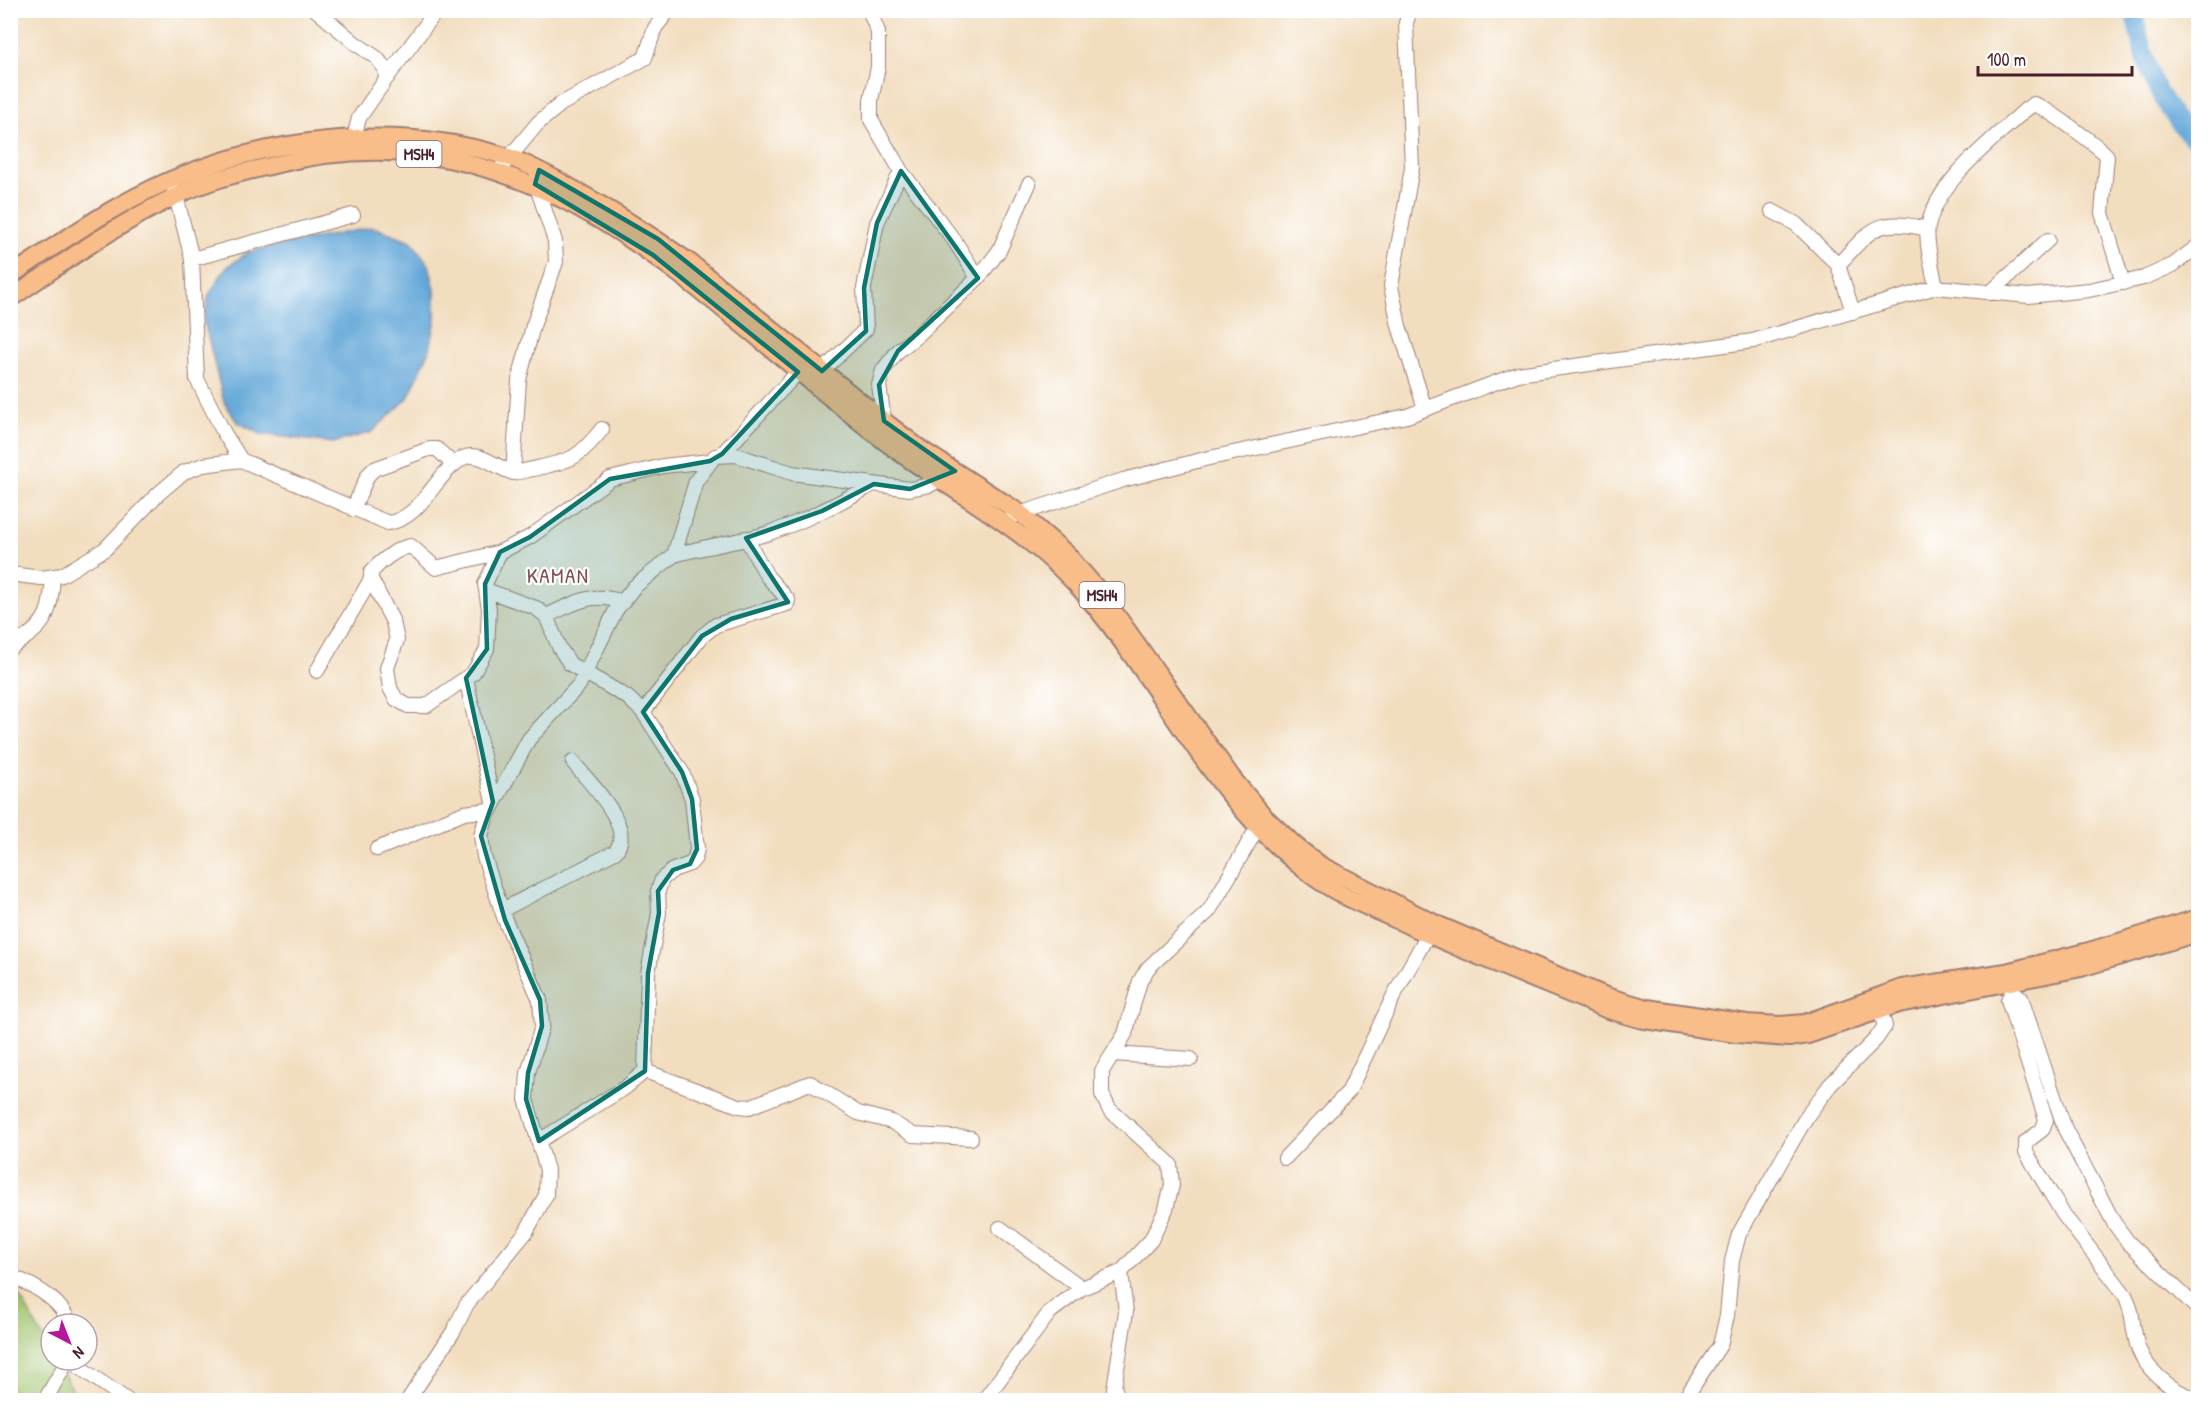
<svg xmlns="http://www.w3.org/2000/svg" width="2209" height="1411" font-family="'Patrick Hand',sans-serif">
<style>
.green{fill:#a0c46e;stroke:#75724c;stroke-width:1.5}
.water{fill:#63a7d8;stroke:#566382;stroke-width:1.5}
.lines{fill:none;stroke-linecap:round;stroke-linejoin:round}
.river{stroke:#63a7d8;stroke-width:18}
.minor-casing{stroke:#9e7e74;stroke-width:16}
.major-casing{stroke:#9e7e74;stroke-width:20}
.minor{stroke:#fff;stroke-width:14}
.major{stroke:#f8bd89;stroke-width:16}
.marked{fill:#0f766e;fill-opacity:0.2;stroke:#0f766e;stroke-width:4.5;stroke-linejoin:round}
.labels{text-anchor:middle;stroke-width:4.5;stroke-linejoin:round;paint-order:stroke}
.shield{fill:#fff;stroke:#80626b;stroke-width:1.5}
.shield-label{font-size:16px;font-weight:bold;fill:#4a1f2b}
.quarter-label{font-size:21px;letter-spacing:1.5px;fill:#854e52;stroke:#fff}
</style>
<rect width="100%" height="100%" fill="#fff"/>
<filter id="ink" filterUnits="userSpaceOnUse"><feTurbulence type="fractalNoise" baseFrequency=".0167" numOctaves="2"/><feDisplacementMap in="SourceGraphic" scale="12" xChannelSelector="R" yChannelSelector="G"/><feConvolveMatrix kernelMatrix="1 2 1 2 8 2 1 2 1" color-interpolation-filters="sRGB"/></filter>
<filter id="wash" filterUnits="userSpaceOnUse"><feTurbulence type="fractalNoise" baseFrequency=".008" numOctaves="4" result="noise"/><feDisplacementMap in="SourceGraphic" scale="24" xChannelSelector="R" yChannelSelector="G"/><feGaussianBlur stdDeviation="1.35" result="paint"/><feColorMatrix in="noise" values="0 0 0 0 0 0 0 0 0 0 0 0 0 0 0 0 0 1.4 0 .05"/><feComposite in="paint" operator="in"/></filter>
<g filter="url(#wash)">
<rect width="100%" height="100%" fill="#f2ddbe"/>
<path class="green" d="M10,1279L51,1352V1360H56L78,1400H11Z"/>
<path class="water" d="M373,227L411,241L429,265L435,290V323L430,349L408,398L372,432L333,443L261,434L237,422L224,402L204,321L209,295L225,269L248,252Z"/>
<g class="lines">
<path class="river" d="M2133,10C2146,68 2155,101 2198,144"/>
</g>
</g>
<g filter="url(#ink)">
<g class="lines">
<g class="minor-casing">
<path id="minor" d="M316,10L355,43L377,58L385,69L386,79L359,118L352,146
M869,10L878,32V67L871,100V120L901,171L954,240L978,278
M1410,10L1406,23L1412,168L1391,286L1399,326L1425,409
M386,79L437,10
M503,165L538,123L561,104L645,58L655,28L669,10
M174,188L192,259L197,379L224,433L241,460L388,523C423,518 434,474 463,458C478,450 497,468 511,472C517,474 526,470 533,469C572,460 577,460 602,429
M1772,211L1796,224L1838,265L1853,312
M192,259L353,215
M1838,265C1872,229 1876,217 1927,229
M1936,287C1933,271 1925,241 1928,227C1937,181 1992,141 2025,110L2034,104C2041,104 2104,150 2107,156L2102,213L2123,283
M1990,293L2048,240
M816,377L866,329L864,288L877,223L901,171
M884,421L879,385L883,370L898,351L918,335L978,278L999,251L1029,184
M722,454L798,372
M513,473L519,380L533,326L556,262L555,241L535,181
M353,509L368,475L374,469L429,449H437L454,465
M1013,516L1123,480L1205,459L1407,416L1518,374L1753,341L1936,287L2028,296L2089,290L2144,278L2173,265L2198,246
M500,552L485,584L489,609L487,649L473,673L426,706H408L396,699L390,688L387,668L397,640L393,622L371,579V572C381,561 397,548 411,546L436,568L500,552L530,537L610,479L663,466L710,461
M674,555C705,546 740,542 769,533C806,521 840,502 874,484
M10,574L41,578L62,575L105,549L158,494L184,472L203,465L241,460
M486,590L536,608L546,616L559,647L570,664L627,697L643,712L682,772L692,799L697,849L695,858L690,864L673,870L662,879L658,891L659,913L648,973L645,1071L626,1087L539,1141
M546,616C576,603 590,591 623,602
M10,648C46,625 50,618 53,576
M317,671L371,579
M466,678L493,802
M643,712L702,636L716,625L787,604L788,600L767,576L746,538
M377,849L464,813L489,810
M502,910L615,852C637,827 588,782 573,762
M2011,985L2013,991L2021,998L2065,1129L2114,1223L2128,1242L2198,1309
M2013,991L2008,1000L2046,1120L2042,1130L2026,1142V1152L2063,1214L2125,1295C2133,1310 2132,1323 2136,1340C2141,1367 2173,1394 2198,1398
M1113,1054L1191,1059
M645,1071L739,1106L749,1107L810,1083L858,1113L892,1122L913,1135L971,1138
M1285,1158L1349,1091L1394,995L1432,927
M1000,1228L1082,1288
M10,1276C34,1285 61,1299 70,1324
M69,1360L127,1400
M45,1400L68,1360
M408,1400L453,1332L467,1304L526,1232L546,1195L547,1170L526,1099L528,1073L542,1026L540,1000L505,920L484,857L481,836L486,818L529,739L579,685L616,610L634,587L674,555L696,481L715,456L736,455L792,473L910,489L930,485L946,476
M984,1400L1050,1312L1082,1288L1121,1272L1151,1240L1166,1209L1172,1185L1170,1164L1109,1109L1102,1094V1071L1125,1034L1140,981L1148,968L1209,911L1263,818
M1120,1400L1114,1388L1126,1312L1121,1272
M1684,1400L1720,1345L1727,1316L1732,1261L1739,1234L1807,1116L1830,1085L1876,1039L1885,1026L1878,1003"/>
</g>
<g class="major-casing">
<path id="major" d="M10,276C46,252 80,228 117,207C231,141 381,117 508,157C526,163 544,173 561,182C607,207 650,234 692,264L884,421L922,450L1020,513L1066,553L1100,592L1233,779L1264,816L1297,847L1322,866L1434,923L1606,996L1647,1008L1747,1023L1780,1025L1805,1023L1902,988L2006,972L2089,951L2198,918
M10,299C64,262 117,224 176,196C208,180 244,172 278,164C518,105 673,271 843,408C866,427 888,445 913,462C975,504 1040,540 1089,599C1166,691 1209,795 1307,872C1334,894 1370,908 1401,922C1469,954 1539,981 1608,1010L1639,1019L1736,1034L1789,1038L1808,1035L1899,1004L2081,968L2198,933"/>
</g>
<use href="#minor" class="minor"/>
<use href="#major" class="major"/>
</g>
</g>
<path class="marked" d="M539,170L658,239L822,371L866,331L864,288L877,223L901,171L978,278L898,351L879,385L884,421L955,471L910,489L874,484L822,511L746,538L788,602L731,619L702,636L643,712L682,772L692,799L697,849L690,864L673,870L658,891L659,913L648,973L645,1071L539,1141L526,1099L528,1073L542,1026L540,1000L505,920L481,836L493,802L466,678L487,649L485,584L500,552L530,537L610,479L710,461L722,454L798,372L653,255L535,184Z"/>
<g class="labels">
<g class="shield">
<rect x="396.5" y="141" width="45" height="26" rx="4.5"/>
<rect x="1079.5" y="582" width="45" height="26" rx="4.5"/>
</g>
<g class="shield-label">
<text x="419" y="160">MSH4</text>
<text x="1102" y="601">MSH4</text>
</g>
<g class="quarter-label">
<text x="558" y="583">KAMAN</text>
</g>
</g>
<rect width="2209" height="1411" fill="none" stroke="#fff" stroke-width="36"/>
<g transform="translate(69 1342) rotate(138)"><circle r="28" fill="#ffffff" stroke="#b7a5aa" stroke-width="1.5"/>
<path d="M0-4.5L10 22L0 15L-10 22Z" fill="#b5179e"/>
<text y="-9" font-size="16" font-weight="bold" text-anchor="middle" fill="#4a1f2b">N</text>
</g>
<path d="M1978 66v9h154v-9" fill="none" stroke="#4a1f2b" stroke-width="3"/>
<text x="1987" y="66" font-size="18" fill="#4a1f2b" stroke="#ffffff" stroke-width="4.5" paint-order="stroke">100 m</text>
</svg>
